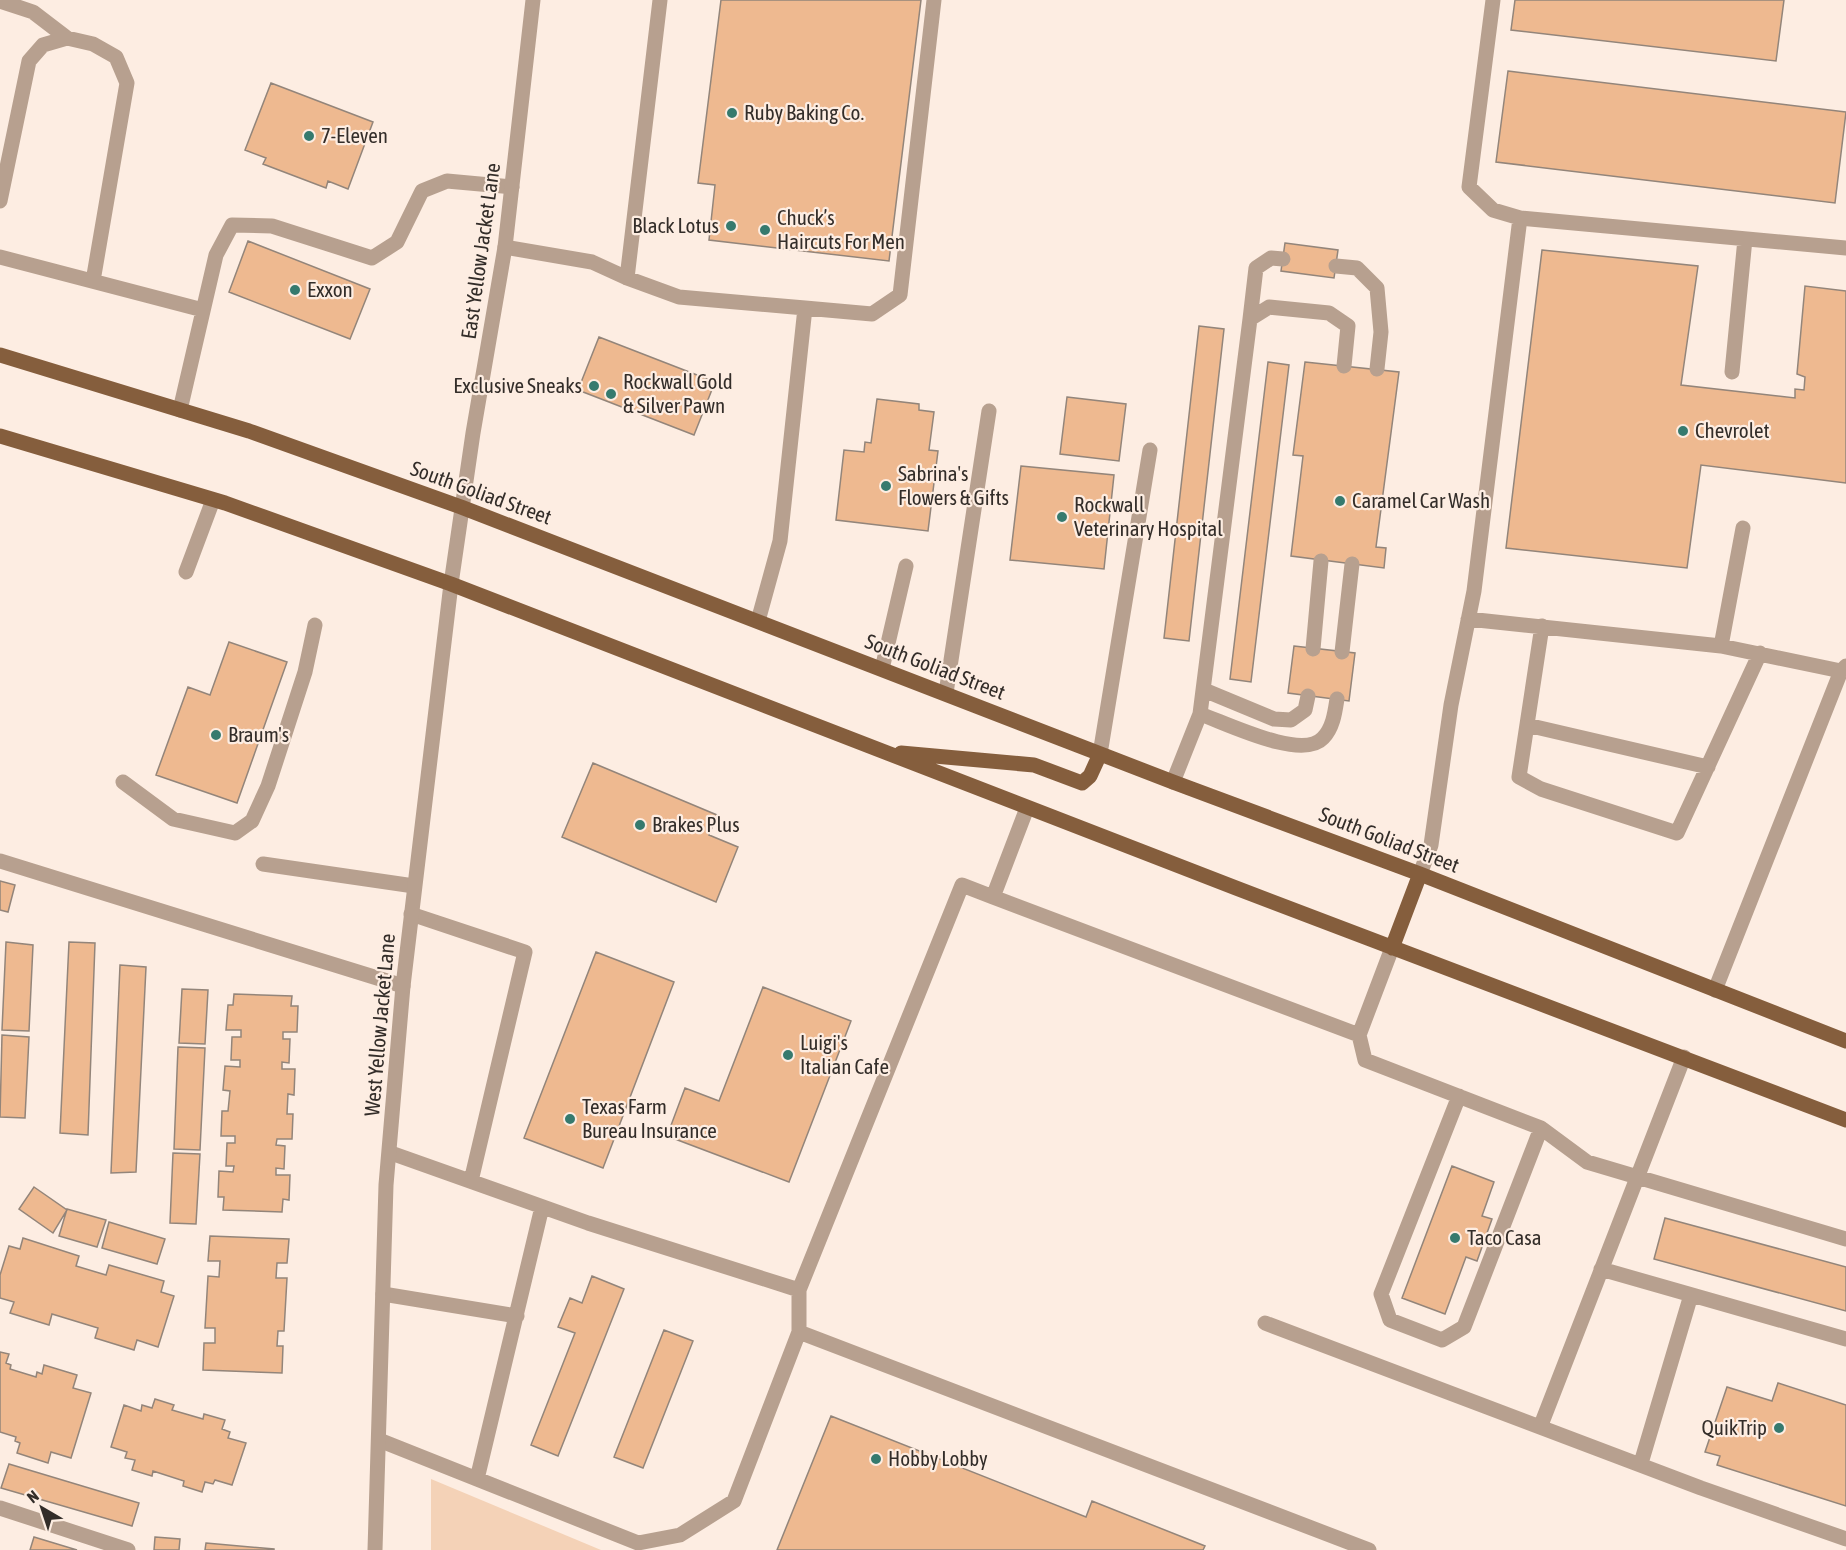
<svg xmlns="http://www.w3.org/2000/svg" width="1846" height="1550" font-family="'Asap Condensed',sans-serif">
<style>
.green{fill:#f4d2b7}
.building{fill:#eeb990;stroke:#93857a;stroke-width:1.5}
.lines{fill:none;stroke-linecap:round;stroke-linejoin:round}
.service{stroke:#b7a08f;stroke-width:15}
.tertiary{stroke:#b7a08f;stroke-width:15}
.primary{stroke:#855e3d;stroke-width:15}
.poi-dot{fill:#367a6e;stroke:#fdede2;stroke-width:2}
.labels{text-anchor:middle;stroke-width:4.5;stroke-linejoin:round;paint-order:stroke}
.poi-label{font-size:21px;fill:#332d29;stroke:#fdede2;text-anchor:start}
.street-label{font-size:21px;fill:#332d29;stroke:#fdede2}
</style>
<rect width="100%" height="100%" fill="#fdede2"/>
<path class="green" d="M431,1479L601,1550H431Z"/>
<path class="building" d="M721,0H921L889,261L709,240L715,185L698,183Z
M1515,0H1784L1776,61L1511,30Z
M1508,71L1846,112L1835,203L1496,162Z
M271,83L373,122L348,189L328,181L326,188L263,164L266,158L245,150Z
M248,241L370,289L350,339L229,292Z
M1285,243L1338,250L1334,278L1281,271Z
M1542,250L1698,266L1681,385L1795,398V389L1804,390L1805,377L1797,374L1805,286L1846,291V483L1701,465L1687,568L1506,548Z
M1199,326L1224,329L1189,641L1164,638Z
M599,337L715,382L694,435L578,390Z
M1268,362L1289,365L1251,682L1230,679Z
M1305,362L1399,372L1376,547L1386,548L1384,568L1291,556L1303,456L1293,455Z
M1067,397L1126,404L1119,461L1060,454Z
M877,399L919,404V410L934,412L929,450L938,451L928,531L836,520L844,450L864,452L865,442L871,443Z
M1021,466L1114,475L1104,569L1010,560Z
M229,642L287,662L237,803L156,775L188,687L210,695Z
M1294,646L1355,653L1349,701L1288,693Z
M593,763L717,815L709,835L738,847L716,902L562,837Z
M0,881L15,885L8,912L0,910Z
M6,942L33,945L29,1031L2,1030Z
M69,942L95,943L88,1135L60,1133Z
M596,952L674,982L603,1168L524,1138Z
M120,965L146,967L136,1172L111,1173Z
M763,987L851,1021L789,1182L667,1136L685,1088L719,1101Z
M182,989L208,990L205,1044L179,1043Z
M234,994L292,996L291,1006H298L297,1032H283V1039H290L289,1063L282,1062V1069H295L294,1095L288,1094L287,1114H293L292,1139H277L276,1145L285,1146L284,1169L276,1168V1175H290L289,1200L283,1199L282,1212L223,1210L224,1197H218L219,1171L233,1172L234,1166H226L227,1143H235V1136H221L222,1111H228L230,1091L223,1090L225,1066L240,1067V1060H231L232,1037H241V1030H226L228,1005H233Z
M2,1035L29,1037L25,1118L0,1117Z
M178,1047L205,1048L200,1150L174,1149Z
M173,1153L200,1154L196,1224L170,1223Z
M1452,1166L1494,1182L1482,1216L1492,1219L1477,1261L1466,1257L1445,1314L1402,1298Z
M34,1187L67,1210L53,1233L19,1209Z
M67,1209L106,1220L97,1247L59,1236Z
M1665,1218L1846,1267V1311L1654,1259Z
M109,1222L165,1239L157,1264L102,1248Z
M210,1236L289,1239L287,1263H277L276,1278H287L284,1331H278L277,1346H283L282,1373L203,1370L204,1343H215V1328H205L208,1276L219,1277L220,1261H208Z
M23,1238L79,1256L76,1266L106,1275L109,1265L164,1281L161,1292L174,1296L158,1347L137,1340L134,1350L95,1338L98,1328L52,1314L49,1325L10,1313L14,1302L0,1298V1275L9,1246L20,1249Z
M592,1276L624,1289L558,1456L531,1445L575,1333L558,1327L570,1298L582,1303Z
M664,1330L693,1341L643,1468L614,1457Z
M0,1352L9,1354L6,1363L11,1365L10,1369L36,1377L37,1372L42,1374L44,1365L77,1375L73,1388L91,1393L71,1458L51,1452L48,1463L17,1453L20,1443L15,1441L16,1437L0,1432Z
M1778,1383L1846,1405V1506L1717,1465L1720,1456L1705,1452L1727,1387L1772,1401Z
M155,1399L174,1405L172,1410L203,1419L204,1414L225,1420L222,1429L230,1432L228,1438L246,1443L232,1485L215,1480L213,1484L205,1482L202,1492L183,1486L184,1481L153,1471L152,1476L132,1470L135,1460L125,1458L127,1452L111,1447L124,1405L141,1411L142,1405L152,1408Z
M831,1416L1086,1517L1092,1501L1205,1546L1203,1550H777Z
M9,1464L139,1503L132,1526L1,1488Z
M34,1537L77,1550H30Z
M155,1537L180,1539L179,1550H154Z
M206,1543L274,1549V1550H205Z"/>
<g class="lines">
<path class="service" d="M1493,0L1469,187L1493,210L1520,218L1846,248
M0,1L33,12L67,38
M0,201L29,61L43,45L67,38L93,44L116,57L127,83L93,281
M505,247L592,262L627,278L679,297L805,308L780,541L758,621
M0,257L203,310
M1336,266L1357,268L1377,288L1381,332L1377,369
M627,278L660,0
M805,308L872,314L900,295L934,0
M1250,319L1256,268L1271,258L1283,259
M1732,372L1745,239
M180,410L216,255L232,225L272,226L372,258L397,242L422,191L447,181L512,187
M186,572L213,500
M1468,619L1721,646L1841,671
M1542,626L1519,777L1541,789L1677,833L1760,653
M1721,646L1743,528
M1313,649L1321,561
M1342,652L1352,564
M882,669L906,566
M1204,690L1274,719L1291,720L1305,710L1308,696
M946,693L989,411
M1200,714C1226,723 1302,761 1323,738C1333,728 1335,712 1337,699
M1527,725L1708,767
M1100,754L1150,450
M123,782L173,819L235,833L252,821L268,786L305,672L315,625
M1173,782L1200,714L1250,319L1269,307L1329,313L1348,326L1344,366
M0,861L403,986
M263,864L414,886
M1420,874L1431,845L1451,705L1474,591L1520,218
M993,897L1359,1035L1365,1060L1541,1128L1587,1162L1846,1239
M411,914L525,952L471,1181
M1715,990L1841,671L1846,666
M1359,1035L1392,948
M1459,1096L1381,1294L1390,1320L1442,1340L1464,1327L1541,1128
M391,1153L588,1223L799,1290
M1601,1269L1846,1339
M383,1294L517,1316
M1265,1323L1701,1488L1846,1539
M799,1332L1369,1550
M1541,1425L1684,1057
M379,1440L638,1543L680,1535L734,1501L799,1332V1290L962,885L993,897L1027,808
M1641,1463L1691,1295
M477,1479L542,1207
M0,1508L128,1550"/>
<path class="tertiary" d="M375,1550L386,1185L403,986L451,584L473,433L505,247L533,0"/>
<path class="primary" d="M0,355L249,431L461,507L1173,782L1420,874L1846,1041
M0,436L225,503L451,584L1236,888L1846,1120
M901,753L1034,765L1082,783L1090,776L1100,754
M1392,948L1420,874"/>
</g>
<g class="poi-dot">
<circle cx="732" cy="113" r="6"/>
<circle cx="309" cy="136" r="6"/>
<circle cx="731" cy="226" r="6"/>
<circle cx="765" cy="230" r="6"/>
<circle cx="295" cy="290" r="6"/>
<circle cx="594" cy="386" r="6"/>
<circle cx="611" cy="394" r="6"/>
<circle cx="1683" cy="431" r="6"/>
<circle cx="886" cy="486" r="6"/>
<circle cx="1340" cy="501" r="6"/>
<circle cx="1062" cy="517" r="6"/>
<circle cx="216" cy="735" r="6"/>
<circle cx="640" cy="825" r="6"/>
<circle cx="788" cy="1055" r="6"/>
<circle cx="570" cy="1119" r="6"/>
<circle cx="1455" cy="1238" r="6"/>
<circle cx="1779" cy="1428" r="6"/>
<circle cx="876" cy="1459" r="6"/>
</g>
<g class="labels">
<g class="poi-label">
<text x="744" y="120">Ruby Baking Co.</text>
<text x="321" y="143">7-Eleven</text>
<text x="777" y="225">Chuck’s<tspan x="777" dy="24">Haircuts For Men</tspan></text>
<text x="719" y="233" text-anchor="end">Black Lotus</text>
<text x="307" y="297">Exxon</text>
<text x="623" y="389">Rockwall Gold<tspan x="623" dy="24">&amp; Silver Pawn</tspan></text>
<text x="582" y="393" text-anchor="end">Exclusive Sneaks</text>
<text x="1695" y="438">Chevrolet</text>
<text x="898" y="481">Sabrina's<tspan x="898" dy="24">Flowers &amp; Gifts</tspan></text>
<text x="1352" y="508">Caramel Car Wash</text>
<text x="1074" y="512">Rockwall<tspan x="1074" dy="24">Veterinary Hospital</tspan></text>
<text x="228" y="742">Braum's</text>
<text x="652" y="832">Brakes Plus</text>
<text x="800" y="1050">Luigi's<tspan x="800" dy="24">Italian Cafe</tspan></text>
<text x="582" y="1114">Texas Farm<tspan x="582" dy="24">Bureau Insurance</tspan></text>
<text x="1467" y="1245">Taco Casa</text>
<text x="1767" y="1435" text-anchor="end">QuikTrip</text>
<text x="888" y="1466">Hobby Lobby</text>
</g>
<g class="street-label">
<text transform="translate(481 251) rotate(-82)" y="7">East Yellow Jacket Lane</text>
<text transform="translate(481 493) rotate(20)" y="7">South Goliad Street</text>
<text transform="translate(935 667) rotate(21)" y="7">South Goliad Street</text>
<text transform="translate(1389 840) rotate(21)" y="7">South Goliad Street</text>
<text transform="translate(380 1025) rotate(-85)" y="7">West Yellow Jacket Lane</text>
</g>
</g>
<g transform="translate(42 1508) rotate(321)" stroke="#fdede2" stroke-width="4.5" paint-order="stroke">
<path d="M0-4.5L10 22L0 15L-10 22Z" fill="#332d29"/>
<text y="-9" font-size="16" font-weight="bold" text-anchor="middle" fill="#332d29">N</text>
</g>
</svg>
